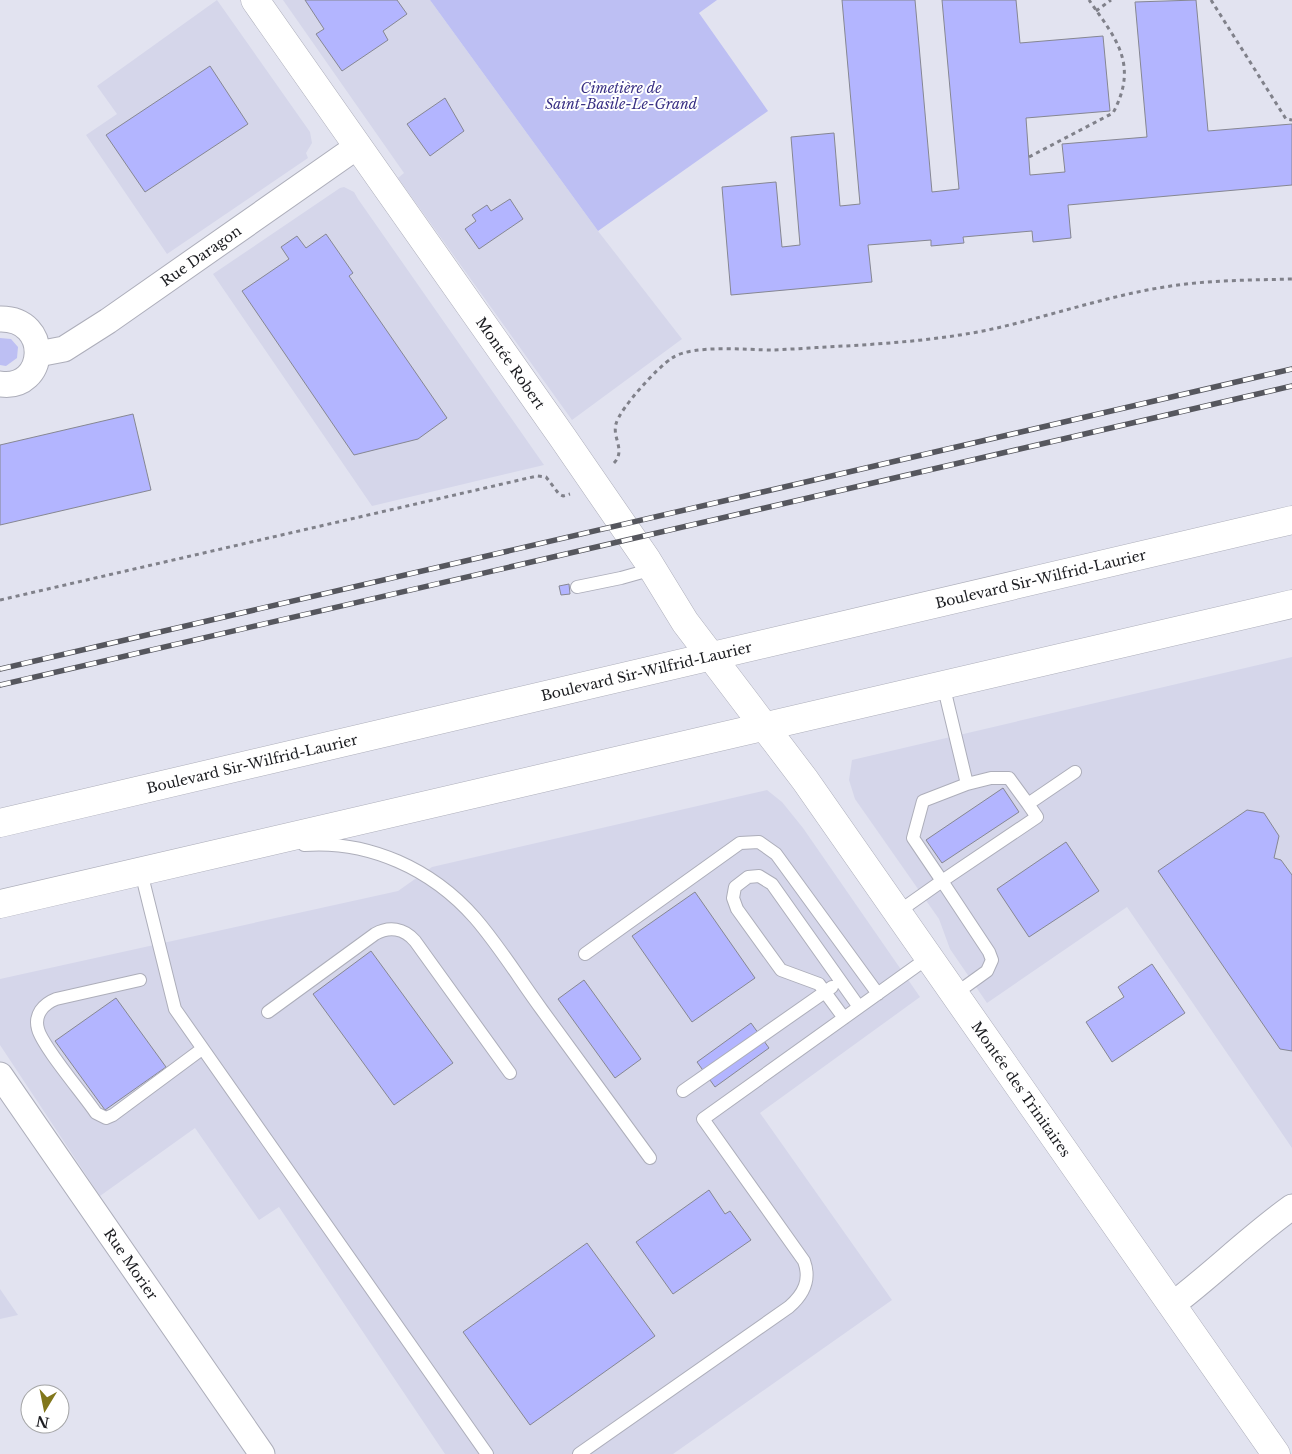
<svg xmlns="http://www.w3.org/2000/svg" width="1292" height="1454" font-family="'Libre Baskerville',serif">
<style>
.built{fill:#d5d6ea}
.green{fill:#bdbff3}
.building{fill:#b3b5ff;stroke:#868792}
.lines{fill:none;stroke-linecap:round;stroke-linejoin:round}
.lane-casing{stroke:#adaeba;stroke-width:14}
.street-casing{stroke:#adaeba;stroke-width:27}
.secondary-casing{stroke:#adaeba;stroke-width:29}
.primary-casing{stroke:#adaeba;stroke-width:29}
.path{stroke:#80818a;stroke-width:3;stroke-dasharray:4 4;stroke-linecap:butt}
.lane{stroke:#fff;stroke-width:12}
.street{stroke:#fff;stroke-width:25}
.secondary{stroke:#fff;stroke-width:28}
.primary{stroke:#fff;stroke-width:28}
.rail-casing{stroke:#56575e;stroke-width:5.5}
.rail{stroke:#fff;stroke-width:4;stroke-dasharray:11;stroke-linecap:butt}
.labels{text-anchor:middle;stroke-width:4;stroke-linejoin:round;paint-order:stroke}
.park-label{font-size:14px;font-style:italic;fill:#3a3184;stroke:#fff}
.street-label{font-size:14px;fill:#1c1d21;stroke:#fff}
</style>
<rect width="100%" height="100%" fill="#e2e3f0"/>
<path class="built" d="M217,0L310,132L312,143L306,153L308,158L167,254L86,135L117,114L97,86Z
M283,0H430L598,231L682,339L572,420L398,178L404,173Z
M344,187L354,192L358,199L544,465L372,506L213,274L340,188Z
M1292,657V1148L1127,907L987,1003L950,949L939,919L855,799L849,780L852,760Z
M767,790L782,802L803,828L920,997L760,1113L892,1300L673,1454H445L279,1207L259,1220L195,1128L100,1196L0,1045V979L398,891L432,867Z
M0,1289L18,1315L0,1319Z"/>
<path class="green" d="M430,0H717L699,13L768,111L598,231Z
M0,338L11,339L18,347L17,358L6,366L0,365Z"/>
<path class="building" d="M305,0H397L407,14L383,31L388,40L342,71L316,34L324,29Z
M842,0H915L932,192L959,189L942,0H1016L1020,43L1103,36L1110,111L1026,118L1030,175L1065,172L1062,144L1147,137L1135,2L1196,0L1208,131L1292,124V185L1068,205L1071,238L1033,242L1032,231L963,237L964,243L931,246V240L868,245L872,282L731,295L722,187L776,182L782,247L800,245L791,137L834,133L840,206L860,204Z
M210,66L248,124L145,192L106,135Z
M445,98L464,131L430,156L407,124Z
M510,199L523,219L479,249L465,229L476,221L472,215L487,205L491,211Z
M326,234L353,273L349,276L447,418L418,439L354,455L242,291L289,259L281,247L297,236L306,248Z
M133,414L151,490L0,525V445Z
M569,584L570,594L561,595L559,586Z
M1003,788L1019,812L942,863L926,840Z
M1247,810L1264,813L1279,836L1274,858L1281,860L1292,875V1051L1280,1049L1158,871Z
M1066,842L1099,891L1029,937L997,889Z
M695,892L755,978L692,1022L632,936Z
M371,951L453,1063L394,1105L313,994Z
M1152,964L1185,1013L1112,1062L1086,1022L1124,997L1118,987Z
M584,980L641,1059L615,1078L558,999Z
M116,998L166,1067L105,1110L55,1041Z
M751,1023L769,1048L715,1087L697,1062Z
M709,1190L725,1214L730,1211L751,1240L673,1294L636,1242Z
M587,1243L655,1336L530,1425L463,1332Z"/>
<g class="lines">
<g class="lane-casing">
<path id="lane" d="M577,587L621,578L653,569
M967,784L991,778H1009L1028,804
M304,845C369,840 432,869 475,918C500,947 520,980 542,1010C578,1059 614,1109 650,1158
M141,872L175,1009L487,1454
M898,912L942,881L913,838L923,801L967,784L943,684
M585,954L740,843L759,842L776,854L878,994
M140,980L56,999C43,1004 34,1015 38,1029C42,1046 84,1095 96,1113L106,1118L113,1115L202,1049
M955,994L987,971L992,960L989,952L942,881L1037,817L1028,804L1075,772
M268,1012L375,934C389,926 404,928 415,941L510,1073
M844,1018L819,984L781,970L737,909L733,898L735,887L748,877L759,876L772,884L859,1007
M683,1091L832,987
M579,1454L789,1307C804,1294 811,1280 804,1261L703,1119L929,957"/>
</g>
<g class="street-casing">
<g id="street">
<path d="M0,319C52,318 47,391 0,384"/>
<path id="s1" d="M38,354L64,349L108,321L358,146"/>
<path id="s2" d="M0,1075L262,1454"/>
<path d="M1172,1305C1213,1274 1250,1237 1292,1207"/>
</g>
</g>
<g class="secondary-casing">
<g id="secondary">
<path id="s3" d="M255,0L563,438L647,560L685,622L805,780L1276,1454"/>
</g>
</g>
<g class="primary-casing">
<g id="primary">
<path id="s4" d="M0,823L1292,520"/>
<path d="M0,904L1292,604"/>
</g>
</g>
<path class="path" d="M1211,0L1286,119L1292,120
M1096,11L1111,0
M1029,157L1113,113C1139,64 1116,39 1089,0
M614,463C626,450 612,438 616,424C620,408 658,367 672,358C693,344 747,350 773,350C797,349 821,347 845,346C895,343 948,339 997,328C1057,314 1117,293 1178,285C1216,280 1254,280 1292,279
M0,600L537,476L546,477L559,494L563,496L570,494"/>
<use href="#lane" class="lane"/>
<use href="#street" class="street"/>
<use href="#secondary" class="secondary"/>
<use href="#primary" class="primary"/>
<g class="rail-casing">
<path id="rail" d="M0,669L1292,369
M0,685L1292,386"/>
</g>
<use href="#rail" class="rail"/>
</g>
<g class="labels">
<g class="park-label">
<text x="621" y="93">Cimetière de<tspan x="621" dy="16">Saint-Basile-Le-Grand</tspan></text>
</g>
<g class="street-label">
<text dy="5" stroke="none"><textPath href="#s1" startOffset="192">Rue Daragon</textPath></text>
<text dy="5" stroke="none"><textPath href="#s3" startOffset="444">Montée Robert</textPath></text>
<text dy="5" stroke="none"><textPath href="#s4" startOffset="1069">Boulevard Sir-Wilfrid-Laurier</textPath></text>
<text dy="5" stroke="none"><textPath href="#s4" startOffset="664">Boulevard Sir-Wilfrid-Laurier</textPath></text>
<text dy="5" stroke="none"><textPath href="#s4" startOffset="259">Boulevard Sir-Wilfrid-Laurier</textPath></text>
<text dy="5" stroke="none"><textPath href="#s3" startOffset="1332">Montée des Trinitaires</textPath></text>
<text dy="5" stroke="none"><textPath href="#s2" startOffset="230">Rue Morier</textPath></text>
</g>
</g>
<g transform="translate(45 1409) rotate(190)"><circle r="24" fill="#ffffff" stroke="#a4a5a6"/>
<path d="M0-4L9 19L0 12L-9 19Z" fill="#81771b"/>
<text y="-8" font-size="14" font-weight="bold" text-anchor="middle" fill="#1c1d21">N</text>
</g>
</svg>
